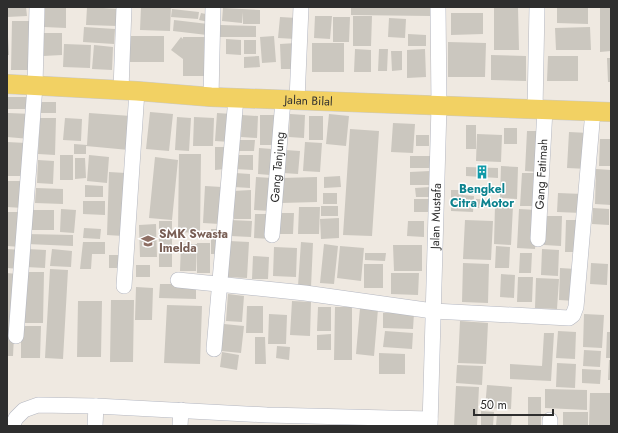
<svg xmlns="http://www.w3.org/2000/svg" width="618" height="433" font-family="Jost,sans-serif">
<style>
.building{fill:#cbc7bf}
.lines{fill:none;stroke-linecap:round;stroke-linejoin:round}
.minor-casing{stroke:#b4b7c1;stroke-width:16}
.major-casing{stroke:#c9c9c9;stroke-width:20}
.minor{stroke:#fff;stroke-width:15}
.major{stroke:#f2d163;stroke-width:19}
.labels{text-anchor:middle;stroke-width:3;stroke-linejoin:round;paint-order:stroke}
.street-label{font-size:12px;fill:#2e2e2e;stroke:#fff}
.culture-label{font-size:12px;font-weight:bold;fill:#0d838f;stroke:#fff}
.education-label{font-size:12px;font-weight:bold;fill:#785e54;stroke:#fff;text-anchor:start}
</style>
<rect width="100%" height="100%" fill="#efe9e1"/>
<path class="building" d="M7,7H26L27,16L7,17Z
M45,7H66V28L44,27Z
M87,7L119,9L118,26L86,25Z
M141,7H171L170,31L140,30Z
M351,7H431V16L351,15Z
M494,7H518L519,50H494Z
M557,7H588V24L557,23Z
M600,7H611V51L600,52Z
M223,8L260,10V24H243V12L242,23L222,21Z
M172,9L199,12L198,19L171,17Z
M201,13L210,15L209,22L199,20Z
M451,13H483V34L451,35Z
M315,16H332L330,39L314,38Z
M353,16H372L371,46H353Z
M280,17L297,18L296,39L278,38Z
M333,17H350L349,42H333Z
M389,18L406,19L405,38L388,37Z
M174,20L208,24L207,35L173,31Z
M12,21H31L30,70H11Z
M220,25L256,26V37H220Z
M84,27L115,29L114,44L83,42Z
M590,27L591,50H556L555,28Z
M43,33H62V55L43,56Z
M408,34L426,35V46H408Z
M128,36H164V62H128Z
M274,36L276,62L262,63L260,37Z
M7,37H8L9,55H7Z
M181,37L183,39V37H205V76H183V59L171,50Z
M226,39L241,40V55L226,54Z
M244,40H256V54H244Z
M448,42L486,43L485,77H448Z
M296,43L297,69H281L280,44Z
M312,43H344V72H312Z
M64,44L91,45L90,68L63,67Z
M94,45L113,47L112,70L92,69Z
M355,49L371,50V72H354Z
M379,49H388L387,71H378Z
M425,49L426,77L407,78V50Z
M391,51H402V70L392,71Z
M491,55L526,56V81L491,80Z
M259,56L260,67L244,68V57Z
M548,56H578V81H547Z
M607,58H611V82H608Z
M7,97H28V109H7Z
M37,102H56V113H37Z
M150,112L173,114L169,151L146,149Z
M8,113L32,114L30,139L7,137Z
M89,113L131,116L129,150L86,146V154H74V144L87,145Z
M217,113L232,114L230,142L215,141Z
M290,114L305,115L304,138L289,137Z
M329,114L349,116L346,146L326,144Z
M242,115L258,116L257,138L241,137Z
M260,115H278V145H260Z
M309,116H323V140H309Z
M177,117L191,118L189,151L175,150Z
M194,117L214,118L213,146H193Z
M40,118H56L55,155L38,154Z
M65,118L82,119L81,141L63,140Z
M393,123L415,124L413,153L391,152Z
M466,125H476V149H466Z
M504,128H517V144H504Z
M350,129L379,131L372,236L343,235Z
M527,131H541L539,172L525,171Z
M569,132L589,133L588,169L567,168Z
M477,134L502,135L501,162L476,161Z
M416,135H429V146H416Z
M600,139H611V166H599Z
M238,140H255L254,151H238Z
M7,142L26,143L24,176H7Z
M305,142L322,143L320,172L303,171Z
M215,147H225V169L215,170Z
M259,148L272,149L270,175L258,174Z
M285,150L300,151L298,174L283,173Z
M179,154H201L200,233L178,232Z
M60,155H73V180H60Z
M89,155L109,157L107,183L87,181Z
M234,155H253V170L234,169Z
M410,156H431V168H410Z
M155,157L178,160L172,220L149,218Z
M75,158H85L86,178L75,179Z
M38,160L54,161L53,184L37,183Z
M501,166L518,167L517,199L500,198Z
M466,167L498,168V178L466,176Z
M596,169L611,170V205L595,204Z
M430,171V185H410V172Z
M109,172L126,173L123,236L107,235Z
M235,173L250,174V188L234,187Z
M522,173H539L537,206H520Z
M340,176L341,187L324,188V177Z
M256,177L272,178L271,211L254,210Z
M317,177V202L281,203V178Z
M7,181H25L23,208L7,207Z
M85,185L103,186V197H85Z
M205,186L222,187L220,224L203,223Z
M430,187L431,197H416L415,188Z
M36,188L63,189V204L35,203Z
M251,190V219H234L233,191Z
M451,190H464L463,195L474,196L473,212L451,211Z
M323,193H337V204H323Z
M558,193L583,194L582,213L557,212Z
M414,199H434L433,212H414Z
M476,199L493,200V208H476Z
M83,201H105V215L83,214Z
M495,205L513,206L511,245L494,244Z
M321,206H338V216H321Z
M299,207H320L319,234H298Z
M593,208L609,209V225L592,224Z
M61,209L76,210L74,233L60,232Z
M519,209L537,210L535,249L517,248Z
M32,210H54V230H31Z
M7,212H23L21,247L7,246Z
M274,213H294L293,234H273Z
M255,214H271L270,239L254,238Z
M545,216H562L561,246L544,245Z
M339,218V238L321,239L320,219Z
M230,220L252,221L251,237L230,236Z
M465,220L493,221L491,260L463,259Z
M566,220H582L580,252H565Z
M159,221H172V267H159Z
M408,221H424V237L407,236Z
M156,224L157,257H140L139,225Z
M84,228L101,229L100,239L83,238Z
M211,229H220V254H211Z
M27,234L73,235V246L27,244Z
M229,241L249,242L247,278L227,277Z
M83,242H105V254H92L91,269H80Z
M301,242L313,243L311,287L298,286Z
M197,243H210V273H197Z
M181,244H197L196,271H180Z
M324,244L338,246L334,284L320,283Z
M393,245H422V271H394Z
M340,246L364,248L361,281L337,278Z
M496,246L510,247L509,268H495Z
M274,247L297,248L296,277L273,276Z
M7,249L21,250L20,269L7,268Z
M27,249L46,250L45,268L26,267Z
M52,249L72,251L71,267L50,266Z
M542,249L559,250L558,276L541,275Z
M365,253H386L385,261L365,260Z
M520,253H532L531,273H519Z
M109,255H123V268H109Z
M253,256L269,257L268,279H252Z
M463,263L489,264L488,303L462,302Z
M591,263L608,264L607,285L590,284Z
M364,264H383V288H364Z
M136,265H150V277H136Z
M560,268L576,269L575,301L559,300Z
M50,269L68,270L63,359L45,358Z
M25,272H44L43,323H24Z
M7,273L17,274L13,356H7Z
M391,273H419L418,295L391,294Z
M501,274L515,275L514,298L500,297Z
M518,277H533L532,302H517Z
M536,278L559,279L557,309L535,308Z
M160,284H196V299L159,298Z
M136,287L153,288L152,320H135Z
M228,294L244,296L242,322L226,321Z
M111,300H134L133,362H110Z
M78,301H102L101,357H77Z
M292,301L311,302L310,336L290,335Z
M167,305L202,306L200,364L164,363Z
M247,306H263V333H246Z
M318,307H331V331H317Z
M335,307H352V360H334Z
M360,308L378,309L374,356L356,354Z
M383,313H414L413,329L383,328Z
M269,314L287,315L286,344H268Z
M584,314L604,315L602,348L583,347Z
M460,321L488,323L486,364L458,363Z
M224,324L244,326L241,353L221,351Z
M21,326H41L40,358H21Z
M385,331L413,333L412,349L383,347Z
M558,331L576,332L575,359L556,358Z
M607,332H611V358H606Z
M544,333H554L551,381L510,379V364L542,366Z
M331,334V350H317V335Z
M255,337H265L266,364H255Z
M277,346L290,347L289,360L276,358Z
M584,350L601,351L600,367L583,366Z
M222,352L239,355L237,370L220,367Z
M379,353L405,354V374H379Z
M609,360H611V380H608Z
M557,363L576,364L575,388L556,387Z
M457,365L483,366L482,385L456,383Z
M582,369L601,370L600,384L582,383Z
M487,385L512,387L511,409L485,408Z
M456,386L479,387L477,426H454Z
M545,389L587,390V410L545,408Z
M590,393H611V426H589Z
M528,397H541V426H528Z
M481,411L494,412L493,426H481Z
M563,412H588V426H563Z
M497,414L512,415L511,426H496Z"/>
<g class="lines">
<g class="minor-casing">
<g id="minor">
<path d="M121,90L124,7"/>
<path d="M211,97L213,7"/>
<path d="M297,100L301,7"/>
<path d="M535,110L537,7"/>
<path id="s1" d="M272,235L283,100"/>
<path id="s2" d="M538,239L545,109"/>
<path d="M178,280L305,293L433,311L569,318L573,315L576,307L593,111"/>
<path d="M124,286L137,91"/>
<path d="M16,336L35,86L37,7"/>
<path d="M214,349L236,98"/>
<path d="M550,420V426"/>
<path d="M12,426L16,418L24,410L38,405L96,406L267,415L430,419"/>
<path d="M95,426L96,406"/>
<path d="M180,426L181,410"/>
<path id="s3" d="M430,426L439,106L438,7"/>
</g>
</g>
<g class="major-casing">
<g id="major">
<path id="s4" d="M7,84L137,91L211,97L611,112"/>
</g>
</g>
<use href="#minor" class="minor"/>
<use href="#major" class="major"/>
</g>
<defs>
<g id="building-bare" transform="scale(1.08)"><path d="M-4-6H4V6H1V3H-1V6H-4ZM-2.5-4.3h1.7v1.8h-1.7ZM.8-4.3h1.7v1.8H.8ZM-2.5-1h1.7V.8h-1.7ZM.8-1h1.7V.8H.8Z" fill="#0f9aa8" stroke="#fff" stroke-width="2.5" paint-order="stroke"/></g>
<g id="school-bare" transform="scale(1.08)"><path d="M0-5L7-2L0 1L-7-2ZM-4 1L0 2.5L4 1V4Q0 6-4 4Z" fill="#8d6e63" stroke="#fff" stroke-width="2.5" paint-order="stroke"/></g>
</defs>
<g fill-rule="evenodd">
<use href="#building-bare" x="482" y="172"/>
<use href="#school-bare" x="148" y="241"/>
</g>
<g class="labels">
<g class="street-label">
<text dy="4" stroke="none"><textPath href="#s4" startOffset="302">Jalan Bilal</textPath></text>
<text dy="4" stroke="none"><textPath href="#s1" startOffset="68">Gang Tanjung</textPath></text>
<text dy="4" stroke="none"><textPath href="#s2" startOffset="65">Gang Fatimah</textPath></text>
<text dy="4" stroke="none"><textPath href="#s3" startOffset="210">Jalan Mustafa</textPath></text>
</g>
<g class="culture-label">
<text x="482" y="193">Bengkel<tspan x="482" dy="14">Citra Motor</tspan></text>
</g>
<g class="education-label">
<text x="159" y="238">SMK Swasta<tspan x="159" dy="14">Imelda</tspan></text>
</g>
</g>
<rect width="618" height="433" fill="none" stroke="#2e2e2e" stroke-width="16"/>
<path d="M474 409v6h79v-6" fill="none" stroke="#2e2e2e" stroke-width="2"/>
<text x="480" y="409" font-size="12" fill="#2e2e2e" stroke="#ffffff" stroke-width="3" paint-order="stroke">50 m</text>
</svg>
